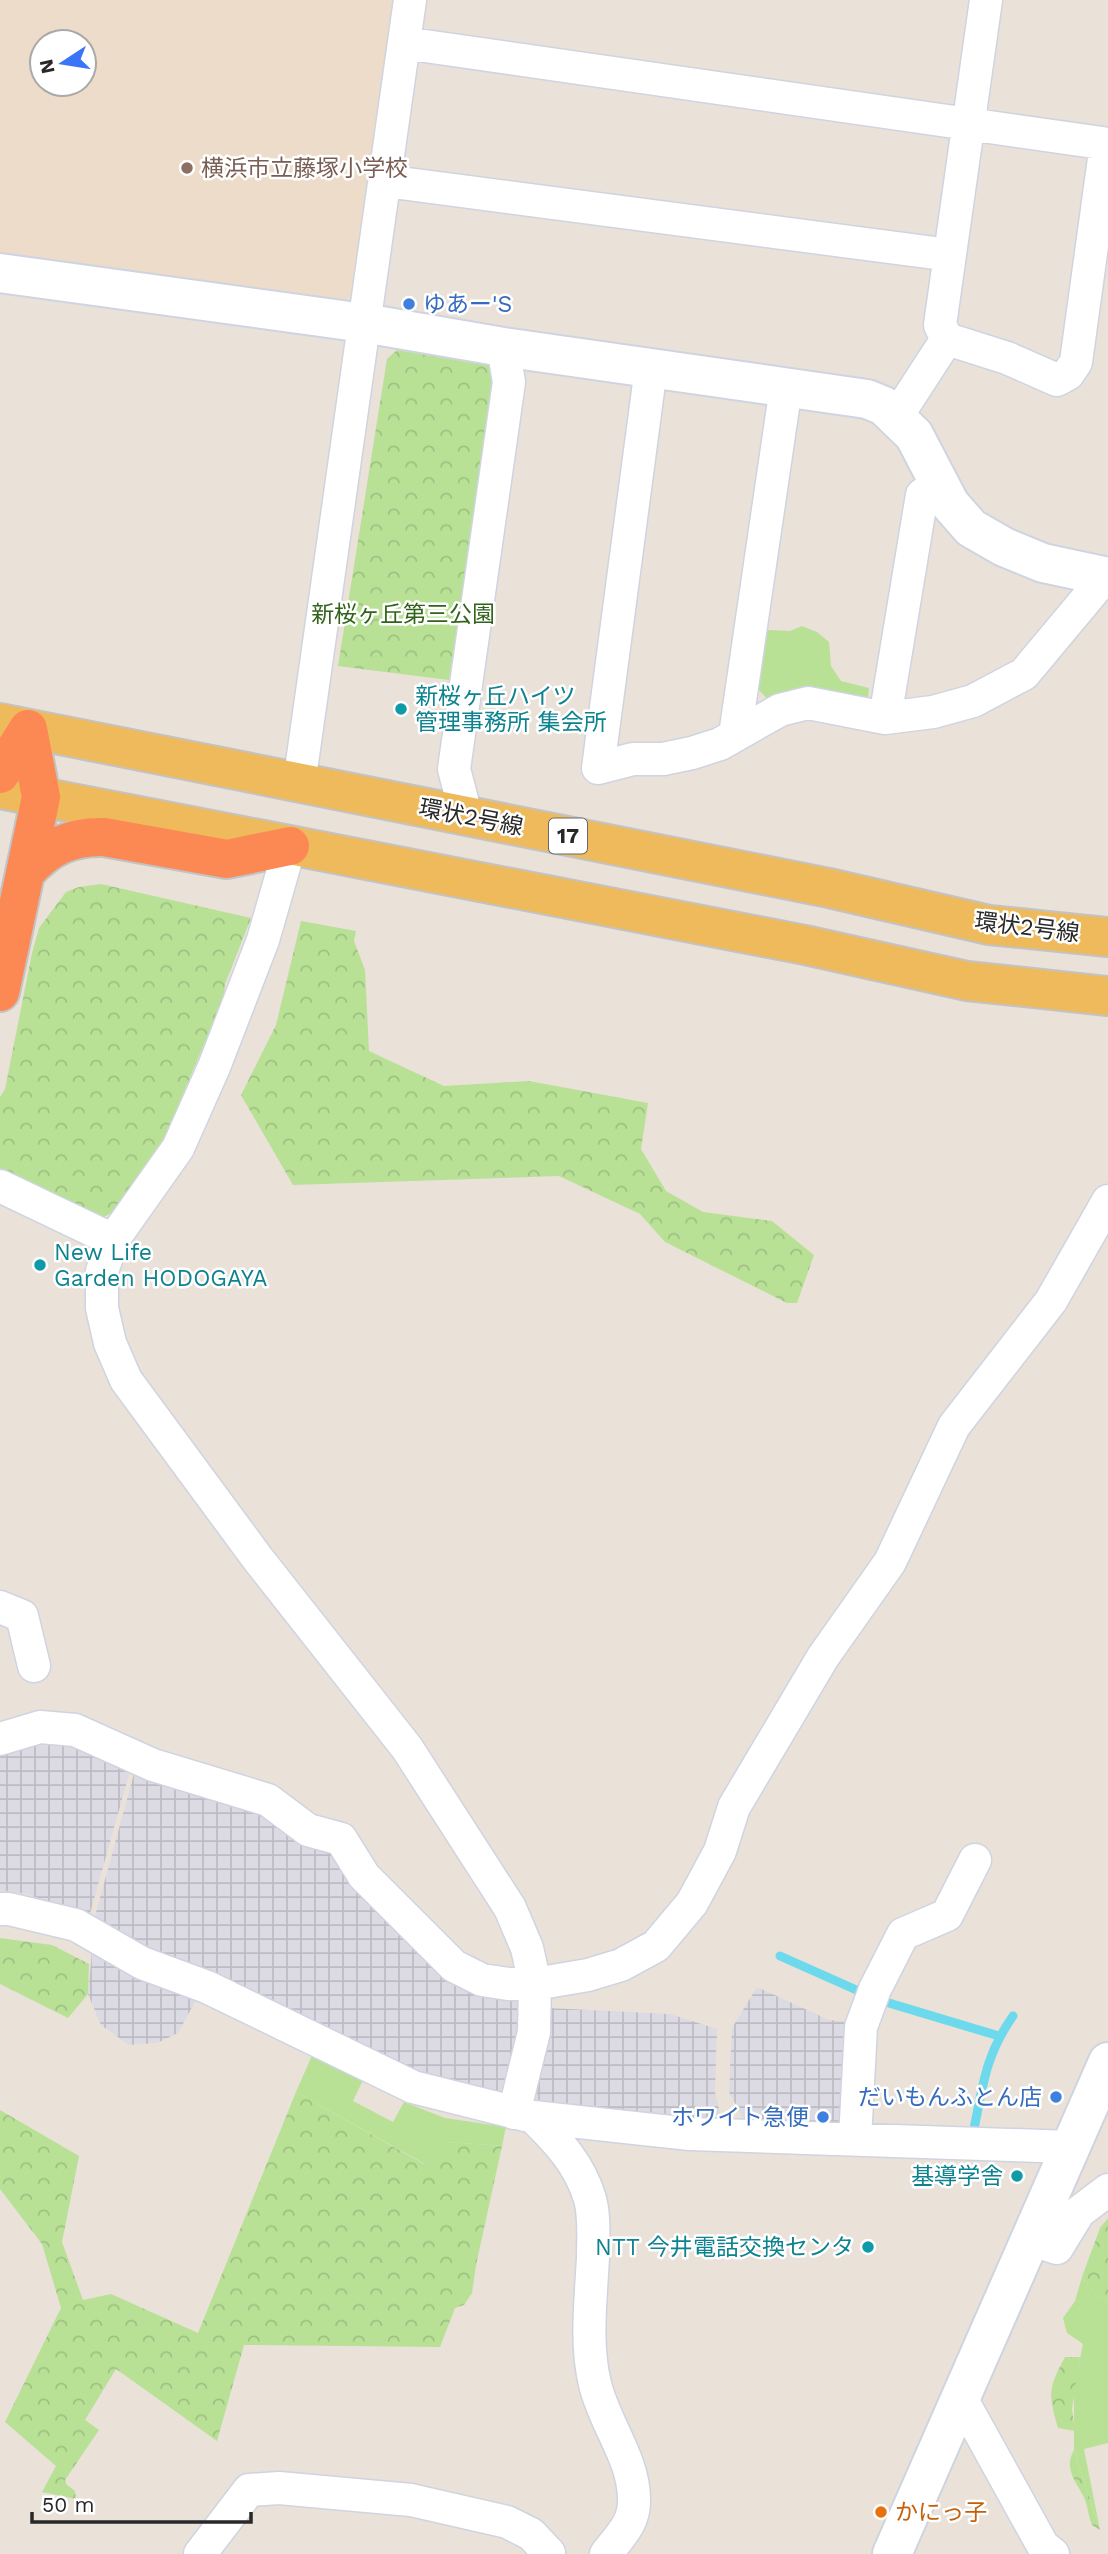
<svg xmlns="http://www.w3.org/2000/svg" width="1108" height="2554" font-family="'Work Sans','Noto Sans JP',sans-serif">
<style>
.industrial{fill:url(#industrial-grid)}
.education{fill:#ecdcc9;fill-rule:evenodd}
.grass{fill:#b8e196}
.forest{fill:url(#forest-crowns)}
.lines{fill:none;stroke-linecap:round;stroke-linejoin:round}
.stream{stroke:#6dd9ec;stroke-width:9}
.street-casing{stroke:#cfd4e1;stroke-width:35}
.secondary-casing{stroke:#cfd4e1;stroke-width:42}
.primary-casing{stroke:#c3c3c3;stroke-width:42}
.highway-casing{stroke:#c3c3c3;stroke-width:42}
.street{stroke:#fff;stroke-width:32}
.secondary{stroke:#fff;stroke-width:38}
.primary{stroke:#eeba5b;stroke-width:38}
.highway{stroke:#fc8853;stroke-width:38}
.education-dot{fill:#8d6e63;stroke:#fff;stroke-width:2.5}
.shop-dot{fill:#3f7fe0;stroke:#fff;stroke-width:2.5}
.culture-dot{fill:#0f9aa8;stroke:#fff;stroke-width:2.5}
.food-dot{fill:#e8710a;stroke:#fff;stroke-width:2.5}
.labels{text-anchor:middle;stroke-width:5;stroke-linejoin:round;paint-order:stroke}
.shield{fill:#fff;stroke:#686868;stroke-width:2}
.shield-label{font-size:21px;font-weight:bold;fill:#282828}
.education-label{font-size:23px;fill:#785e54;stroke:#fff;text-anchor:start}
.shop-label{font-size:23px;fill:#366cbe;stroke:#fff;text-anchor:end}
.park-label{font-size:23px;fill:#32631a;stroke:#fff}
.culture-label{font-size:23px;fill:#0d838f;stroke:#fff;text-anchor:start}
.street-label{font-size:23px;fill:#282828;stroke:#fff}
.food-label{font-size:23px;fill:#c56008;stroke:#fff;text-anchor:start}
</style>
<defs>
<pattern id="industrial-grid" width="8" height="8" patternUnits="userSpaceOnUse" patternTransform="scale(1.75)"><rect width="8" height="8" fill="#dcdae3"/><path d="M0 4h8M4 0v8" fill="none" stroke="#bdbbc3"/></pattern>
<pattern id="forest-crowns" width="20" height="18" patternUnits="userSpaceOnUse" patternTransform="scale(1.75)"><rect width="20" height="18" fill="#b8e196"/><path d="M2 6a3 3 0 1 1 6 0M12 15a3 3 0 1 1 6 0" fill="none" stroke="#9ec181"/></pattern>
</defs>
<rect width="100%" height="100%" fill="#eae1d9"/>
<path class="industrial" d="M32,1738L65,1741L130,1771L89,1917L27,1894L0,1890V1750Z
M135,1770L256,1804L335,1845L362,1890L523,1996L522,2031L507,2095L441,2082L153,1953L94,1920Z
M92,1952L139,1979L196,2000L178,2033L157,2043L129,2045L101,2025L88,1994Z
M757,1987L829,2020L848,2022L841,2126L745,2122L729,2092L732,2028Z
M548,2008L670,2014L717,2029L715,2092L723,2126L541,2112L533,2098L552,2034Z"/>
<path class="education" d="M0,0H398L358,288L344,302L0,252ZM42,42H84V84H42Z"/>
<path class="grass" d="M802,626L817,632L829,642L831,666L841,681L869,688L868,697L804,689L769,701L758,689L767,630L790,631Z
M313,2053L363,2080L353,2101L393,2122L404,2102L445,2118L506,2127L502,2146L449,2142L425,2164L296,2092Z
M1082,2277L1096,2295L1108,2299V2443L1084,2449L1100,2530L1074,2450V2387L1083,2344L1067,2333L1063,2318L1075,2301Z"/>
<path class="forest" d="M397,350L490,365L496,380L449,680L338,666L387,359Z
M101,884L251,918L225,984L224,997L164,1139L111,1213L99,1220L0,1169V1097L5,1089L32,953L39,928L66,892L79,887Z
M301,921L356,931L354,941L365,970L369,1051L444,1086L529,1081L648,1103L641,1149L666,1191L703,1212L772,1221L814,1255L797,1303H787L665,1242L640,1214L559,1176L293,1185L241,1095L276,1025Z
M0,1938L52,1945L89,1964L88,1994L68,2018L0,1984Z
M296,2092L424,2164L449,2142L502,2146L476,2265L472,2293L464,2305L455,2308L440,2347L244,2345L217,2441L116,2369L85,2420L99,2430L65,2480L66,2484L75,2491L76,2499L42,2492L56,2466L5,2422L61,2308L42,2244L0,2189V2110L79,2156L62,2242L83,2300L111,2294L198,2333Z
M1108,2218V2299L1096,2295L1082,2277L1100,2228Z
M1065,2357H1080L1072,2409L1075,2431L1058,2428C1048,2393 1048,2389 1065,2357Z
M1074,2450L1100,2530L1092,2525C1088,2516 1088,2506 1084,2497C1076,2482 1063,2468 1074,2450Z"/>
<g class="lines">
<path class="stream" d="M780,1956L861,1992
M889,2003L999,2036
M974,2129C983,2084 986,2054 1013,2016"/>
<g class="street-casing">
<path id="street" d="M986,0L940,325L947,339L1007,358L1057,380L1068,374L1076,362L1106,144
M404,43L1108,144
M385,181L950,255
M651,368L598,768L633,759H663L692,753L720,744L780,710L808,703L885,718L933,712L973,701L1024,674L1105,577
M897,416L947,339
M885,718L922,495L940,482
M735,735L786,387
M299,784L410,0
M466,815L454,769L509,382L503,347
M290,846L263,940L214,1067L178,1148L113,1240L102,1271V1308L110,1343L126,1380L258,1559L407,1748L510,1908L527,1948L535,1984L534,2032L514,2113
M0,1186L113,1240
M0,1607L22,1616L34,1666
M0,1739L40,1727L75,1730L153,1765L268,1800L308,1830L341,1839L364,1876L454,1966L482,1980L508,1984H535L588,1975L621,1965L656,1946L692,1903L720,1851L734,1807L823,1657L890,1562L954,1426L1051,1301L1108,1201
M0,1909H9L76,1925L142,1963L207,1987L413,2087L533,2117L690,2134L1071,2147
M533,2117C558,2141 580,2165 590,2199C595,2217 593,2238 593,2257C591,2298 585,2344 595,2384C604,2423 634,2459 634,2499C635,2523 620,2536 606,2554
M855,2139L861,2027L875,1989L903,1934L947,1915L975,1860
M1029,2239L1057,2248L1079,2212L1108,2190
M961,2398L1043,2546L1053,2554
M200,2554L249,2490L279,2488L411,2500L507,2522L531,2534L549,2553"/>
</g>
<g class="secondary-casing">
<path id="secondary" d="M0,273L364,323L503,347L867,399L884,406L914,435L950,504L971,528L1004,547L1043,563L1108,577
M892,2554L1108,2062"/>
</g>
<g class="primary-casing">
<path id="primary" d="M0,723L829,888L989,925L1108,937
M0,789L805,945L967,981L1108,996"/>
</g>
<g class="highway-casing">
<path id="highway" d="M0,774L28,729
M26,872C48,847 71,836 104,837L227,859L290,846
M0,992L41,797L28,729"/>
</g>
<use href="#street" class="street"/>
<use href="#secondary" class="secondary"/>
<use href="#primary" class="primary"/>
<use href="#highway" class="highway"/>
</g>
<circle class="education-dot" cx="187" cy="168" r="7"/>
<g class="shop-dot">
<circle cx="409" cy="304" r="7"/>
<circle cx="1056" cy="2097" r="7"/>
<circle cx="823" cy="2117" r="7"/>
</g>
<g class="culture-dot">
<circle cx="401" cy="709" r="7"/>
<circle cx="40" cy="1265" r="7"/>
<circle cx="1017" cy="2176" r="7"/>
<circle cx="868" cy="2247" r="7"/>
</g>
<circle class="food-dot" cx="881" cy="2512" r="7"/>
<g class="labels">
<rect class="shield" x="549" y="818.5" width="38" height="35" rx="5"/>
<g class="shield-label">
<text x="568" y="843">17</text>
</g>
<g class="education-label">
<text x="201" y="176">横浜市立藤塚小学校</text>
</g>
<g class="shop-label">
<text x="423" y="312" text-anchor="start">ゆあー'S</text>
<text x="1042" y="2105">だいもんふとん店</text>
<text x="809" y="2125">ホワイト急便</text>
</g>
<g class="park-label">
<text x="403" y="622">新桜ヶ丘第三公園</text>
</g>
<g class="culture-label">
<text x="415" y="704">新桜ヶ丘ハイツ<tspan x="415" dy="26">管理事務所 集会所</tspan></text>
<text x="54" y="1260">New Life<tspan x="54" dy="26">Garden HODOGAYA</tspan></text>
<text x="1003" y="2184" text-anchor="end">基導学舎</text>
<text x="854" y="2255" text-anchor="end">NTT 今井電話交換センタ</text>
</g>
<g class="street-label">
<text transform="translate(471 817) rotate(11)" y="8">環状2号線</text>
<text transform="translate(1027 927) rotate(7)" y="8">環状2号線</text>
</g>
<g class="food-label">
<text x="895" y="2520">かにっ子</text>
</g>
</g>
<g transform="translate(63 63) rotate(258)"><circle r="33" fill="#ffffff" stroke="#a9a9a9" stroke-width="2"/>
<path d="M0-5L12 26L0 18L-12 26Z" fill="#3a74f7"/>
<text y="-10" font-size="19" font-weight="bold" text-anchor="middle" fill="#282828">N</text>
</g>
<path d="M32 2512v10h219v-10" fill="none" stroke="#282828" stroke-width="3.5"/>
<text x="42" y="2512" font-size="21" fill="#282828" stroke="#ffffff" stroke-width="5" paint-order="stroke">50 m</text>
</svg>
